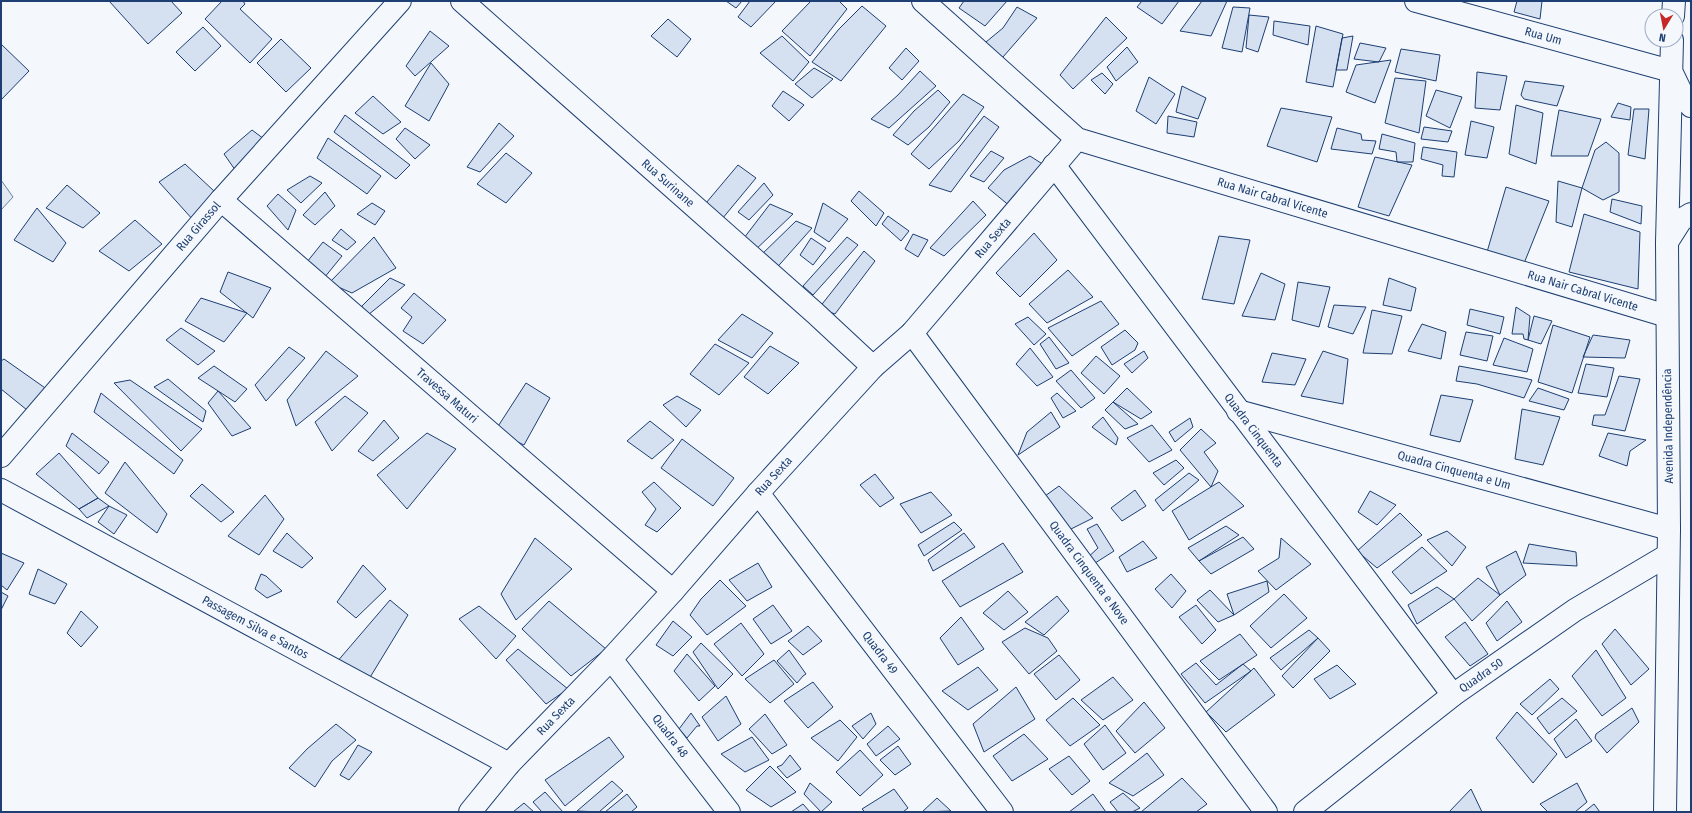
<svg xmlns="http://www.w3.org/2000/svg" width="1692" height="813" font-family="'Fira Sans Condensed',sans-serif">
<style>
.green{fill:#e3e9f0;stroke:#687fa3}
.building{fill:#d5e0f0;stroke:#1d3f73}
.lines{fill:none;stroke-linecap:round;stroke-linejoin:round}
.minor-casing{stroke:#1d3f73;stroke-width:24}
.major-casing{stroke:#1d3f73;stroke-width:24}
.minor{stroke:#f4f7fb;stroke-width:22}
.major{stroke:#f4f7fb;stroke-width:22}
.labels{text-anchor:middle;stroke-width:3;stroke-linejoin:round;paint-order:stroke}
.street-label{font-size:12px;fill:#1d3f73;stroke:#f4f7fb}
</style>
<rect width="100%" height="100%" fill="#f4f7fb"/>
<path class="green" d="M1,180L13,197L1,210Z"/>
<path class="building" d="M109,1H171L182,13L148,44Z
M222,1H243L245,4L240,9L272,39L250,63L205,19Z
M726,1H742L736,8Z
M750,1H776L751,27L738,17Z
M811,1H839L847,9L810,56L782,31Z
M964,1H1007L985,26L959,8Z
M1142,1H1179L1162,24L1137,7Z
M1202,1H1227L1211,36L1180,31Z
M1517,1H1542L1540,19L1514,12Z
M862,6L886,26L841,81L812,62L839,29Z
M1017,7L1037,18L996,65L989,59L986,42L1003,28Z
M1233,7L1250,8L1242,52L1222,48Z
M1249,15L1269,17L1258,52L1246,48Z
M1106,17L1127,38L1073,89L1060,75Z
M668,19L691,39L677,57L651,36Z
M1274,21L1310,26L1308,45L1273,35Z
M1316,26L1343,34L1333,87L1306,82Z
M203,27L221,46L195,71L176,52Z
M430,31L449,46L415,76L406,66Z
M782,36L809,62L793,81L760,53Z
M1353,36L1347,70H1336L1342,38Z
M281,39L311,68L286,92L257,63Z
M1360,43L1386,48L1379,62L1354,59Z
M1,44L29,71L1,100Z
M1127,47L1138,62L1116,81L1107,67Z
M906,48L919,61L902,80L889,68Z
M1401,49L1440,55L1436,81L1395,72Z
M1391,60L1375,103L1346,92L1356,65Z
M431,63L449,84L429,121L405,106Z
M814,68L833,79L812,98L795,84Z
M920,71L936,86L889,128L871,119L898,95Z
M1477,72L1507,76L1500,110L1475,108Z
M1102,73L1113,84L1105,94L1091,80Z
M1149,77L1175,94L1156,124L1136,111Z
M1395,78L1426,81L1419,133L1385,123Z
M1525,81L1564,86L1557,106L1524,99L1521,95Z
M1182,86L1206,98L1198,119L1176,112Z
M938,90L950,102L929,127L908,145L893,135L914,111Z
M1436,90L1462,97L1450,128L1426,116Z
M783,91L804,105L789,121L772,106Z
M963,94L984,107L959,141L929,169L911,154Z
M373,96L401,122L383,134L355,113Z
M1618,103L1631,107L1630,120L1611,117Z
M1516,105L1543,113L1536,164L1509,154Z
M1281,108L1332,117L1317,162L1267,146Z
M1634,109H1649L1645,159L1628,155Z
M1559,110L1601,119L1588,156H1551Z
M345,115L410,165L396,179L334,132Z
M984,116L999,127L951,192L929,185Z
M1168,116L1197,122L1194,137L1167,133Z
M1471,121L1494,127L1487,158L1465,155Z
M499,123L514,136L480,172L467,167Z
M1424,127L1452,131L1448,142L1421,139Z
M405,128L430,145L415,159L396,139Z
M1337,128L1361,134L1362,140L1376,141L1372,154L1331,149Z
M252,130L268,142L238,174L224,154Z
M1382,134L1415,143L1413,162H1397L1396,152L1379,149Z
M328,138L381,176L367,194L317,158Z
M1606,142L1619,153V192L1603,200L1582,188L1595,150Z
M1423,147L1457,152L1454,177L1442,176L1443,165L1421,159Z
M991,151L1004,158L984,182L970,176Z
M506,153L532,173L506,203L477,184Z
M1030,156L1044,165L1011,207L988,188L1004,170Z
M1375,157L1412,165L1389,216L1358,207Z
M185,164L214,191L194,221L159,182Z
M738,165L756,178L722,219L706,203Z
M310,176L322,183L301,203L287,190Z
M1558,181L1582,188L1572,227L1556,222Z
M764,183L773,195L749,220L738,212Z
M67,185L100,213L83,228L46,208Z
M1506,187L1549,201L1523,266L1487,252Z
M859,191L884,213L876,226L851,201Z
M325,192L335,206L315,225L303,215Z
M278,194L296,210L288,230L267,206Z
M1612,199L1642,206L1641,224L1610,212Z
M973,201L986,215L944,256L930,248Z
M372,203L385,211L375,225L357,214Z
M823,203L848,219L829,242L814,232Z
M770,204L793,214L751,254L744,238Z
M37,208L66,243L53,262L14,240Z
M1584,214L1640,232L1638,289L1569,272Z
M888,216L909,231L901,241L882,224Z
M135,220L162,244L129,271L99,251Z
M796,221L812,228L773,272L758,258Z
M341,229L356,242L347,250L332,240Z
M1034,233L1057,260L1020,297L996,273Z
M913,234L928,240L918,257L905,249Z
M1219,236L1250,240L1234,304L1202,299Z
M374,237L396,268L352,293L329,283Z
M847,237L858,245L813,295L803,286Z
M811,238L826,248L813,265L800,255Z
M323,242L342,256L324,278L307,262Z
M864,251L875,261L835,314L819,308Z
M1068,270L1093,297L1047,323L1029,304Z
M228,272L271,288L253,318L220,292Z
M1261,273L1285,284L1275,320L1242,316Z
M390,278L405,285L363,319L362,306Z
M1389,278L1416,288L1411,311L1383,305Z
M1298,282L1330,287L1319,327L1292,320Z
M414,293L446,320L423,344L403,331L412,317L401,308Z
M201,298L247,313L224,342L185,321Z
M1101,301L1119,324L1072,356L1048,328Z
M1334,305L1366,307L1353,334L1328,327Z
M1516,307L1530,316L1528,340L1524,339L1523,334H1512Z
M1470,309L1504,317L1500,334L1467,325Z
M1372,310L1402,316L1392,354L1363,353Z
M742,314L773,333L752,358L718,340Z
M1534,316L1552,321L1541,344L1528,340Z
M1028,317L1046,334L1034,345L1015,324Z
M1422,324L1446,332L1441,359L1408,351Z
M1553,325L1590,337L1572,393L1538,382Z
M181,328L215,351L198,365L166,340Z
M1125,330L1138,343L1135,350L1112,365L1101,347Z
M1466,332L1493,336L1487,361L1460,355Z
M1593,335L1630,340L1625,358L1583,357Z
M1049,337L1069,363L1056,369L1040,344Z
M1504,338L1533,349L1527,372L1493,365Z
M715,344L749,363L719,395L690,374Z
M770,346L799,363L768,394L744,377Z
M289,347L305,358L266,401L255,385Z
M1030,348L1053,377L1037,386L1016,364Z
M326,351L358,376L296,426L287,400Z
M1144,351L1148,358L1132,373L1124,364Z
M1323,351L1348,359L1343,404L1301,396Z
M1272,353L1306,359L1295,385L1262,382Z
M1096,356L1120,376L1104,394L1081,373Z
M4,359L48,390L27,410L1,389V361Z
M1586,364L1614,368L1607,397L1578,393Z
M214,366L247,389L235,402L198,378Z
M1459,366L1524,378L1532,380L1524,398L1477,384L1456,381Z
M1071,370L1095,398L1081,408L1056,381Z
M1619,376L1640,379L1625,431L1592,425L1594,415H1605Z
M168,379L206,411L203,422L154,387Z
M130,380L202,429L181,451L114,383Z
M526,383L550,398L524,445L495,431Z
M1127,388L1152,412L1141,419L1113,402Z
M1538,388L1569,399L1564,410L1529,401Z
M218,391L251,428L232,436L208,403Z
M101,393L183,460L174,474L94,412Z
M1057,393L1076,411L1063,418L1051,398Z
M1441,395L1473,400L1460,442L1430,435Z
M345,396L368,413L332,451L315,422Z
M677,396L701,410L686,427L663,405Z
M1113,402L1138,424L1125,429L1105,410Z
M1522,409L1560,417L1543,465L1515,459Z
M1051,412L1060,427L1018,455L1027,432Z
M1103,417L1118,438L1116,445L1092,427Z
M1190,418L1193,427L1175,442L1169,432Z
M384,420L399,438L373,461L358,451Z
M650,421L674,440L652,459L627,441Z
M1152,425L1172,450L1149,462L1127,438Z
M1201,429L1216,443L1204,452L1218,471L1211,487L1180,450Z
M72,433L109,462L99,474L66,446Z
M427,433L456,449L407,509L377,475Z
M1608,433L1646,440L1630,451L1627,466L1599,456Z
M682,439L734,478L713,506L661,468Z
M59,453L98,498L79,509L36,474Z
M1176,460L1184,468L1164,485L1153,473Z
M125,462L167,514L157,533L105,493Z
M1189,473L1199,480L1163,511L1155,500Z
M875,474L894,498L880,507L860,485Z
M654,482L681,508L657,532L645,525L656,509L642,492Z
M1219,482L1244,506L1189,540L1172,511Z
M202,484L234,512L221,522L190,496Z
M1059,486L1093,518L1069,530L1038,501Z
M1135,490L1146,506L1122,521L1111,508Z
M1370,491L1396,505L1377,525L1358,512Z
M931,492L952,515L921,533L900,504Z
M265,495L284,519L259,555L228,536Z
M98,498L109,506L87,518L79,509Z
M109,506L127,515L114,534L98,522Z
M1400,513L1422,535L1377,568L1357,551Z
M954,522L962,530L924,556L918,545Z
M1097,524L1114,551L1092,565L1085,560L1098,548L1087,529Z
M1226,526L1239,535L1199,561L1188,548Z
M1447,531L1466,547L1452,566L1427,540Z
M287,533L313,558L302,568L273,551Z
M964,533L975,547L933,571L928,560Z
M1243,537L1254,549L1211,574L1199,561Z
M535,538L572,569L516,620L501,594Z
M1281,538L1311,564L1276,590L1258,571L1279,558Z
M1143,541L1157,558L1127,572L1119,557Z
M1003,543L1023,572L960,607L942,581Z
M1529,544L1576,552L1577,566L1523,563Z
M1422,547L1447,571L1411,594L1392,572Z
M1516,551L1526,575L1500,595L1486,567Z
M1,553L24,563L7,590L1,585Z
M758,563L772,587L747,601L729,580Z
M363,565L386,589L356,618L337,602Z
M38,569L67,584L55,604L29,594Z
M261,574L266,576L282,591L267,598L255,589Z
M1171,574L1186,591L1172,608L1155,589Z
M1478,578L1500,595L1472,621L1454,599Z
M720,580L746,606L707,635L690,615L701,599Z
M1267,581L1269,592L1234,615L1227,594Z
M1437,587L1454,599L1417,624L1408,605Z
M1210,590L1234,615L1218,622L1197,600Z
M1008,591L1028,612L1004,630L983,613Z
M1,592L8,596L1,610Z
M1284,594L1307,618L1271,648L1250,626Z
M1057,596L1069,611L1044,635L1025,622Z
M390,600L408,615L369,679L336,663Z
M549,601L606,649L571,676L522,629Z
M1507,601L1522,622L1497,641L1486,623Z
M773,605L792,631L771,644L753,619Z
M1196,605L1216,630L1202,644L1179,617Z
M479,606L516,636L496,659L459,619Z
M81,611L98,627L81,647L67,633Z
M961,617L984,649L958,665L940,638Z
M673,621L692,637L673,656L656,645Z
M1465,622L1488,654L1470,666L1445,637Z
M741,623L764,654L742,676L714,644Z
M808,626L822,641L803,655L788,641Z
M1025,628L1048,638L1057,651L1029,674L1002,642Z
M1615,629L1649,669L1631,685L1602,644Z
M1309,630L1318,638L1281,670L1270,658Z
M1240,634L1257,655L1219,680L1200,661Z
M1318,638L1330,651L1293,688L1282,676Z
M701,643L733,674L718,689L693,652Z
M518,649L568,689L546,704L506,660Z
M789,650L806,674L803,676L797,683L777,661Z
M1596,650L1626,698L1602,716L1572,676Z
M687,654L715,686L699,701L674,671Z
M1059,655L1080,680L1056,700L1034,674Z
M774,660L794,684L770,703L745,679Z
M1196,663L1216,685L1243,664L1251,671L1205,703L1181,674Z
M1337,665L1356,684L1330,699L1314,679Z
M978,667L998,690L968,710L942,691Z
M1254,668L1275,695L1226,732L1206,712Z
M1113,677L1133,700L1103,720L1081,700Z
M1550,679L1559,689L1532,715L1520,704Z
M813,682L833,707L808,728L784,701Z
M1016,687L1035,719L984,752L973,724Z
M726,696L741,724L718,741L702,717Z
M1073,698L1100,725L1070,746L1046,720Z
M1562,698L1577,711L1549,734L1537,718Z
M1144,702L1165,728L1135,753L1116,731Z
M1632,708L1639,722L1607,753L1595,738L1596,734Z
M1517,712L1557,754L1533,783L1496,738Z
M691,713L700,726H697L687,738L679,729Z
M871,713L876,724L863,739L852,726Z
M765,714L787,745L772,754L749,729Z
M1576,719L1592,741L1566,758L1554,739Z
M840,720L857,737L838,761L811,738Z
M336,724L356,740L332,761L315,787L289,768L307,749Z
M1105,725L1126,753L1103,770L1084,744Z
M888,726L900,739L876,756L867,744Z
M1024,734L1048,759L1012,781L993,756Z
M609,737L624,757L565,806L545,780Z
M752,737L769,760L745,772L721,754Z
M358,745L372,752L349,780L340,775Z
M898,746L911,764L895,775L880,760Z
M860,750L883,775L860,796L836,772Z
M1147,753L1164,775L1133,796L1109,783Z
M790,755L801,769L787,778L777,767L782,765Z
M1069,756L1090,781L1072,795L1049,769Z
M770,766L796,792L771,807L746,790Z
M1182,778L1207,804L1196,812H1141Z
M612,781L623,791L599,812L577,811Z
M810,783L832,802L821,812L804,794Z
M1577,783L1587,802L1575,812H1548L1540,804Z
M894,789L908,808L903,812H865L862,809Z
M1471,789L1482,812H1449Z
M545,792L563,812H542L533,802Z
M1123,793L1140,808L1132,812H1118L1110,802Z
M627,794L637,807L631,812H605Z
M1093,794L1106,812H1069Z
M937,798L951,811L922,812Z
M524,803L534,812H513Z
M803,804L810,812H791Z
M1594,804L1600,812H1584Z"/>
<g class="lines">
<g class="minor-casing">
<g id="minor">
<path id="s1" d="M462,1L815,313L873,367"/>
<path id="s2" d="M923,1L1077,139L1667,316"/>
<path id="s3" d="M1416,1L1671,71"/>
<path id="s4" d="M1054,165L1453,695"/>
<path id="s5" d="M221,200L673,591"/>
<path id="s6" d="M912,333L1266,812"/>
<path id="s7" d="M1238,411L1669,529"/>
<path id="s8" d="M1,456L221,200L400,1"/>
<path id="s9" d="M1,490L509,764"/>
<path id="s10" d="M758,493L1002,812"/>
<path id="s11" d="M611,659L729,812"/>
<path id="s12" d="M470,812L509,764L611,659L673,591L758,493L873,367L912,333L1077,139"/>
<path id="s13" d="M1305,812L1453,695L1575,610L1668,555"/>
</g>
</g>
<g class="major-casing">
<path id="major" d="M1673,16L1674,1
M1672,73L1684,98L1691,106
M1667,242L1681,220L1691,214
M1665,812L1669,529L1667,242L1672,40"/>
</g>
<use href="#minor" class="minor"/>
<use href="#major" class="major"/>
</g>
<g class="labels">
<g class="street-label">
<text dy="4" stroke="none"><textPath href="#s3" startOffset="132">Rua Um</textPath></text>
<text dy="4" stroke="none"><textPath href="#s1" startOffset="275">Rua Surinane</textPath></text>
<text dy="4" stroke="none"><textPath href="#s2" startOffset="411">Rua Nair Cabral Vicente</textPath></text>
<text dy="4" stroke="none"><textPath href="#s8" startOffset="303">Rua Girassol</textPath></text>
<text dy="4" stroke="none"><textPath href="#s12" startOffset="777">Rua Sexta</textPath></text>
<text dy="4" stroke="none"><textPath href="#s2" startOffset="735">Rua Nair Cabral Vicente</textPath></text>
<text dy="4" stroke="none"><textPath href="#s5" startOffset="299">Travessa Maturi</textPath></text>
<text transform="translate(1668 426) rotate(-91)" y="4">Avenida Independência</text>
<text dy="4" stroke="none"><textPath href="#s4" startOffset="332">Quadra Cinquenta</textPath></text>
<text dy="4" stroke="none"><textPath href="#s7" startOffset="224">Quadra Cinquenta e Um</textPath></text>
<text dy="4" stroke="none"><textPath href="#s12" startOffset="453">Rua Sexta</textPath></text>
<text dy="4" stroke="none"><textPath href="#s6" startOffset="298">Quadra Cinquenta e Nove</textPath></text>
<text dy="4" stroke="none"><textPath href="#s9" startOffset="289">Passagem Silva e Santos</textPath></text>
<text dy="4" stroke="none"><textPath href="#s10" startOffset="201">Quadra 49</textPath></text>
<text dy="4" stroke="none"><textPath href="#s13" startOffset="223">Quadra 50</textPath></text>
<text dy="4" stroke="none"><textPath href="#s12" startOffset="129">Rua Sexta</textPath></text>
<text dy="4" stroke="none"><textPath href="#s11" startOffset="97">Quadra 48</textPath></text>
</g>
</g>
<rect width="1692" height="813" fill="none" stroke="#1d3f73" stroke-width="4"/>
<g transform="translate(1664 28) rotate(190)"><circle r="19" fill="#f4f7fb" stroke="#9eadc5"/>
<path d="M0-3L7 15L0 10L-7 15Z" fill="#c62828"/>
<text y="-6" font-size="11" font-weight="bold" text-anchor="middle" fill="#1d3f73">N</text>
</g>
</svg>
